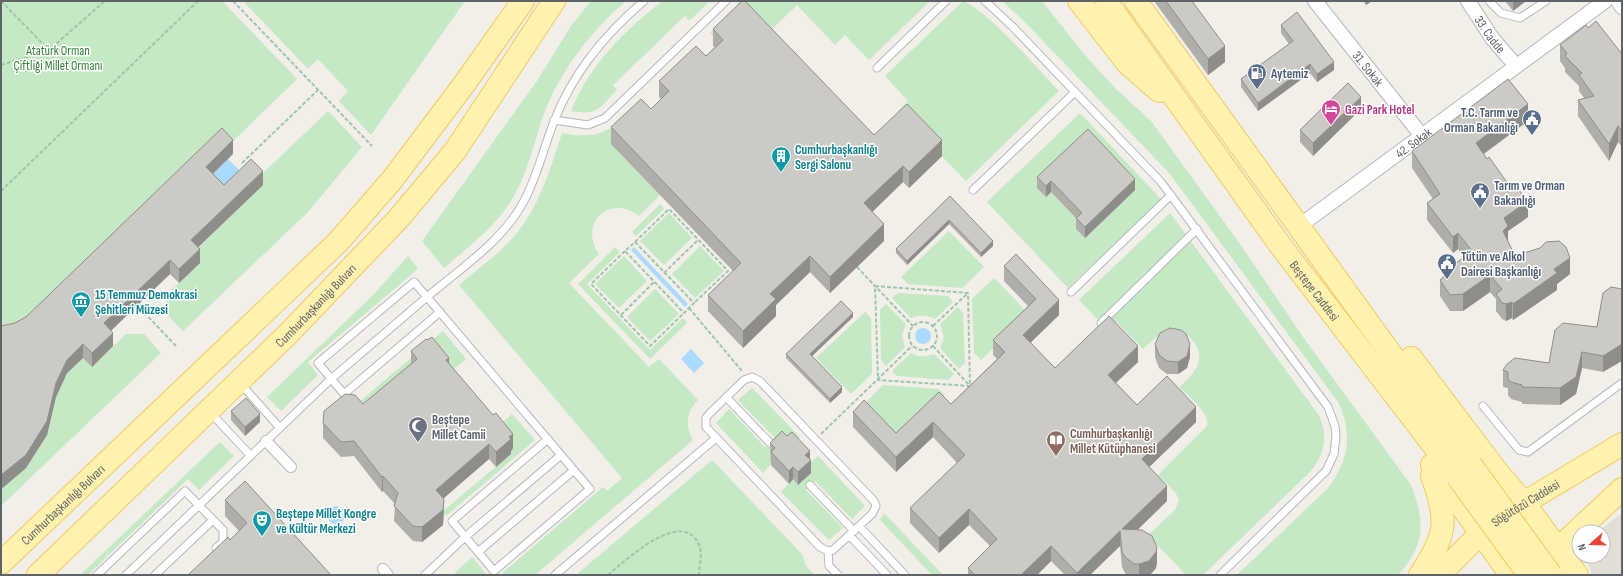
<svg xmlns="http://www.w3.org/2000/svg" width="1623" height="576" font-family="'Sofia Sans Condensed',sans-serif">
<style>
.education{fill:#e1ded6}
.green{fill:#c5e8c5;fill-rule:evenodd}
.water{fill:#aadaff}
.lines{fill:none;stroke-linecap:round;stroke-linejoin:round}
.service-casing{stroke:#b5b8bc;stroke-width:9}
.pedestrian-casing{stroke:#b5b8bc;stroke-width:12}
.minor-casing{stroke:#b5b8bc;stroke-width:16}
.primary-casing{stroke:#f2c960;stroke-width:24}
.path{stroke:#9cc7a9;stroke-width:2;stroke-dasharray:4 2;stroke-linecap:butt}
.service{stroke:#fff;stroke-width:7}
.pedestrian{stroke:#fff;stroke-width:10}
.minor{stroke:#fff;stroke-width:14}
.primary{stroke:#fff2af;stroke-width:22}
.primary-bridge-casing{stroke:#f2c960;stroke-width:24;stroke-linecap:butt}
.primary-bridge{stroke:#fff2af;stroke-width:22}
.wall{fill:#afaea9}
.shaded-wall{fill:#8f8d8a}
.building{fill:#cccac5;stroke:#8f8d8a}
.labels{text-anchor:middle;stroke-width:3;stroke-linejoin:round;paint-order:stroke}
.street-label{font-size:13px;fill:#5f6368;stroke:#fff}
.park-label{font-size:13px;fill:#348238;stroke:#fff}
.service-label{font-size:13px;font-weight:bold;fill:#4e5e75;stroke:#fff;text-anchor:start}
.hotel-label{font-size:13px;font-weight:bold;fill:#b23c85;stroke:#fff;text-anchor:start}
.culture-label{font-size:13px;font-weight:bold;fill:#0d838f;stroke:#fff;text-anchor:start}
.worship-label{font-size:13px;font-weight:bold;fill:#5b616d;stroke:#fff;text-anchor:start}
.education-label{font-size:13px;font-weight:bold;fill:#785e54;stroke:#fff;text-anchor:start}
</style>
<rect width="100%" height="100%" fill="#f1efe8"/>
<path class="education" d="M1622,513V575H1592L1586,556H1603V532H1597Z"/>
<path class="green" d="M1,1H222L297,79L227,147L1,341Z
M243,1H465L371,135L339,101L348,91L318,59L308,69Z
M591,1H626C590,32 560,71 543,116C534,143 528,171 514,196C497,226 469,246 444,268L422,241L537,81L571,26Z
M663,1H710L689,21L685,16L613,85L617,90C599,108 598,116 571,111C589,66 625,29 663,1Z
M739,1H930L869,60L845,35L835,45L797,5L764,37L718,41L710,33L734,10Z
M963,1C990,12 1037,69 1059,91L966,181L898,111L908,101L885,76Z
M1002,1H1042L1084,54L1115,88L1151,121L1240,244L1303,337L1411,485C1425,521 1426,545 1398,575H1237L1328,488C1349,461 1353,432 1338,402L1170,174L1022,19Z
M328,111L362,147L308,212L183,331L166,313V295L200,263L191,254L262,185L257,179Z
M1080,113L1161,199L1068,288L987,202ZM1096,149L1046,197L1038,188Z
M612,127L660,195L639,216C609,193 578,224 599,254L569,283L649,367L659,359L698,400C686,412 685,426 693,440L535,575H500L603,487L607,491L622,478L459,285C474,272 491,260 506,245C537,215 549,173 562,133C581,136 595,138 612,127Z
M660,204L664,209L636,236L632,232Z
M669,213L692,238L664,265L640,241Z
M1170,213L1318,414C1329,435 1325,454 1310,472L1203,575H1186L1148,535L1175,510L1179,501L1176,493L1158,475L1207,426C1210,412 1189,397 1179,387C1191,376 1206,363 1196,345C1193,341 1190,336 1185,335C1178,333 1168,334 1160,334L1143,349L1118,323L1110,319L1101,323L1079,300Z
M949,231L984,267L962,288L908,284L901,277Z
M700,246L724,271L695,298L672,274Z
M615,247L620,252L587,284L650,350L683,318L687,323L650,359L578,284Z
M408,256L418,269L308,362L318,375L281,411L267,397L374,294Z
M624,256L647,281L619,308L595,284Z
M994,278L1029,314L981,360L974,353L972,299Z
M655,289L679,314L650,341L627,317Z
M898,293L948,296L953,302L935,319C927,315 920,314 911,318L892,298Z
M886,304L906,324L902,335L905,347L886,366L881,360L880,310Z
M958,307L963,313L965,363L959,369L940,348L944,337L940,324Z
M865,312L871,318L872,374L851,394L816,358Z
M443,331L466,359L449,373L357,412L353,407Z
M126,334H144L161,353L1,506V489L26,468L40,447L47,435L52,410L60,385L67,373L83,358L92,366Z
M911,353C919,358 926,357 934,354L954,374L948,380L897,376L892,371Z
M883,385L939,389L945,395L896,442L862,406Z
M752,388L800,437L787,449L770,455L775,460L763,473L716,423L729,409L765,447L775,438L738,400Z
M512,414L535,440L446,516L442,512L511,454L496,428Z
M220,442L234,456L199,490L188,479L88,575H80Z
M818,456L865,506L852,519L815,481L806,490L843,528L829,540L781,492L793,479L799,485L810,473L805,468Z
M712,460L802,554L806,566L814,575H576Z
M884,513L943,575H932L880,520Z
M472,557L487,575H453Z"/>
<path class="water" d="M228,159L246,177L224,198L206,180Z
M634,247L688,304L685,307L631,250Z
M915 336a8 8 0 1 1 16 0a8 8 0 1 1-16 0Z
M691,349L704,363L694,373L681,359Z
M327 515a9 9 0 1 1 18 0a9 9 0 1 1-18 0Z"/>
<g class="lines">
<g class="service-casing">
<path id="service" d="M985,1L1013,27L1161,182L1328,407L1335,426L1336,436L1334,454L1326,471L1220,575
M1489,1L1501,13L1520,18L1546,1
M877,68L946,1
M554,120L588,125L605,118L726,1
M973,190L1075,92
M1071,292L1171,195
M440,312L344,394L318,363L414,282L427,297C461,268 503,241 524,201C538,175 544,146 555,119C574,71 605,34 644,1
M1101,323L1197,229
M752,377L760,381L874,501L876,506L872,514L833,550L828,551L820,547L706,427V418L709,414L744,380Z
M240,383L280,428
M726,397L770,443
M1483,406L1519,450L1528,452L1622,383
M210,412L251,456
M548,439L452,521L494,571L590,489L561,455
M810,485L854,531
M859,526L905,575
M850,536L887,575
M828,551L829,566L838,575
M478,552L574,470
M97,575L185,491L223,530V542L216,548
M126,575L331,379L427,297L561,455L465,537L425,575
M155,575L213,520
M555,575L716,438"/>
</g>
<g class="pedestrian-casing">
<path id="pedestrian" d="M266,441L291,467
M383,569L388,575"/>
</g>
<g class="minor-casing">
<g id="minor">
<path id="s1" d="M1315,1L1422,136"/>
<path id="s2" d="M1468,1L1492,38L1516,66"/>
<path d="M1618,1L1622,7"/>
<path id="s3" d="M1298,227L1605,1"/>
</g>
</g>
<g class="primary-casing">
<g id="primary">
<path d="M1079,1L1128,64L1159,91"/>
<path id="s4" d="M1106,1L1280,245L1457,476"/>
<path d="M1136,1L1471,465"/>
<path d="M1411,358L1498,473L1524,503L1577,575"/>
<path d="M1432,465L1511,575"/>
<path d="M1547,559L1622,489"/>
<path id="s5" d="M1,563L338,242L392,180L465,83L523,1"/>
<path id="s6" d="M38,575L287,335L399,218L455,151L554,1"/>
<path d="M1420,575C1446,536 1449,521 1432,476"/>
<path id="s7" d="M1439,575L1481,533L1499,518L1622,444"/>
</g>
</g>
<path class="path" d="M1,1L49,50
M233,1L372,146
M1,65L49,50L105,1
M242,163L318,90
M1,191L198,1
M635,242L694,303L684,313L625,251Z
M635,242L669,209L728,271L694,303
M625,251L591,284L650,346L684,313
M857,267L913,326
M664,273L698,240
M875,286L968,293L970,386L878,380Z
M136,304L177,347
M689,308L742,371
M621,315L654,282
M909 336a14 14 0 1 1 28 0a14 14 0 1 1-28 0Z
M933,326L968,293
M933,346L970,386
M821,434L912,346
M608,575C625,561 683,506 699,545C703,555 699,565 699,575"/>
<use href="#service" class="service"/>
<use href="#pedestrian" class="pedestrian"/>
<use href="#minor" class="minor"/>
<use href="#primary" class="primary"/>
<g class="primary-bridge-casing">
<path id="primary-bridge" d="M1471,465L1551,575
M1457,476L1529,575"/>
</g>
<use href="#primary-bridge" class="primary-bridge"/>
</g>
<path class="wall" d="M1154,1H1192L1225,62L1208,75Z
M1363,1H1372L1366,5Z
M1505,1H1526L1513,11Z
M1281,25L1334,70L1317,82L1310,73L1258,111L1241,87V79L1289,44L1281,33Z
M1588,28L1622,54V147L1618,142L1609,161L1578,116V100L1584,98L1579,91V86L1565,72V68L1560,61V45Z
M713,29L874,135L942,156L909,188L903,182L872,212L884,241L830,293L810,272L776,305V316L743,348L708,311V295L733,271L611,144V127L651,109L661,99L659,97V81L706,56L715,47L713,46Z
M1361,109L1313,156L1300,142V130Z
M1528,121L1484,154L1528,217L1508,231V242L1515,256L1570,274L1557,284V290L1513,320L1512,318L1506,321L1502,319L1496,311V299L1490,292L1463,311H1450L1440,296V280L1451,270V267L1464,257L1458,249L1453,253L1427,220V203L1433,199L1412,168V151Z
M233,154L213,174L224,185H263L198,247L200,263L179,283L170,274L111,331L113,346L92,367L83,358L67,373L56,397L47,435L26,468L3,488L15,323L26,317Z
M1037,177L1135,190L1085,238L1076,229V218L1051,192L1046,197L1037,188Z
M950,196L993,246L981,257L949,224L907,265L896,253V249Z
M1004,266L1059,315L1030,343L1055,368L1138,362L1116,383L1137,405L1196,422L1149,467L1167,501L1137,530L1157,562L1156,568L1150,575H1128L1125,573L1122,567L1120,546L1090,575H1065L1051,561L1037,575H968V568L990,546L969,525L939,553L910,523V508L957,463L933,437L896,472L853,427V412L896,433L951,404L997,359L993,355V340L1028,306L1004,281Z
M1603,293V372L1582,368L1576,394L1560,405L1522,404V402L1511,399L1508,395V388L1503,387V370L1549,363L1597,327Z
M853,317L812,356L842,392L830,403L786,358V354Z
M1155,344L1190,357L1187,368L1178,374H1167L1159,368L1155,357Z
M411,351L449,364L513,448L511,451V454L496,467L489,459L443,498L444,514L443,525L422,542L413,541L394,521L395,504L383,491L382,492L354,456L341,457L323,438V423L363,404L411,364Z
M231,411L260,422L245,436L231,420Z
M770,443L810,459L811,473L798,485L793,479L789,484L771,465Z
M225,500L331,575L230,540L239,531L225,516Z"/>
<path class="shaded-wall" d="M1366,1H1372L1366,5Z
M1513,1H1526L1513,11Z
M1225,46V62L1208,75V59Z
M1334,62V70L1317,82V74Z
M1310,64V73L1258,111V103Z
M1361,97V109L1313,156V143Z
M1528,104V121L1476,159V143Z
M1618,126V142L1609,161V144Z
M233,140V154L206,180V167Z
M942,140V156L909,188V172Z
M903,166V182L864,220V203Z
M263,171V185L191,254V240Z
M1135,179V190L1085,238V227Z
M1051,181V192L1046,197V186Z
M1528,201V217L1508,231V243L1503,231L1504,218Z
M949,220V224L907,265V261Z
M884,224V241L830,293V277Z
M1458,233V249L1453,253V237Z
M993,241V246L981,257V253Z
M200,249V263L179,283V269Z
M810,256V272L776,305V316L743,348V331L770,294Z
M1570,258V274L1557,284V290L1513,320V304L1554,269Z
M170,260V274L104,337V323Z
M1490,275V292L1463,311V294Z
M1059,300V315L1023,350V335Z
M1512,302V318L1506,321V304Z
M853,313V317L810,358V354Z
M113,333V346L92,367V353Z
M83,344V358L67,373L56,397L47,435L26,468L1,489V475L56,383L67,360Z
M1190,344V357L1187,368L1178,374V362Z
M1622,344V361L1603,372V356Z
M1138,346V362L1108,390V375Z
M1582,352V368L1576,394L1560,405V388Z
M449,358V373L446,360Z
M842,387V392L830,403V399Z
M1196,407V422L1142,474V459Z
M260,414V422L245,436V427Z
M933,422V437L896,472V457Z
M513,434V448L511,451V454L496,467V452L509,437Z
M489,444V459L436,505V490Z
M810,451V461L811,460V473L798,485V472L805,455Z
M793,467V479L789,484V471Z
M383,476V491L382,492V477Z
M1167,486V501L1122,545V529Z
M444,499L443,525L422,542V527Z
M969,509V525L939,553V538Z
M1120,531V546L1090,575H1077V573Z
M1051,546V561L1037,575H1021Z
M1157,547V562L1156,568L1150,575H1139V564Z"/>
<path class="building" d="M742,1H745L874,135L907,104L942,140L909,172L903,166L864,203L884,224L830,277L810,256L770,294L776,299L743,331L708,295L741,263L611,127L641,99L651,109L669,91L659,81L696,46L706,56L723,40L713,29Z
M1166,1H1192L1225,46L1208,59Z
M1297,12L1334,62L1317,74L1310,64L1258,103L1241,79L1293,41L1281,25Z
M1596,21L1622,54V131L1618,126L1609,144L1578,100L1594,96L1579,75L1582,73L1565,56L1567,53L1560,45L1586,25L1588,28Z
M1508,79L1528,104L1476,143L1487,159L1489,157L1513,191L1517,188L1528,201L1504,218L1508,226L1503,231L1515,256L1540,248L1546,242L1559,241L1566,247L1570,258L1554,269L1557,273L1513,304L1512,302L1506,304L1502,303L1496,294L1502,289L1490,275L1463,294L1450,295L1440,280L1453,269L1451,267L1472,251L1458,233L1453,237L1427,203L1440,194L1412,151Z
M1348,83L1361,97L1313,143L1300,130Z
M222,128L233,140L206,167L224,185L251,159L263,171L191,240L200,249L179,269L170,260L104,323L113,333L92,353L83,344L67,360L56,383L47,421L26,455L1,475V326L15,323L26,317Z
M1088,129L1135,179L1085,227L1076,218L1082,213L1051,181L1046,186L1037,177Z
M950,196L993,241L981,253L949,220L907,261L896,249Z
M1016,254L1059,300L1023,335L1055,368L1109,316L1138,346L1108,375L1137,405L1167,376L1196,407L1142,459L1167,486L1122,529L1142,530L1152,536L1157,547L1156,552L1149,561L1139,564H1134L1125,557L1122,552L1120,531L1077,573L1051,546L1021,575H975L968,568L997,539L969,509L939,538L910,508L965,455L933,422L896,457L853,412L864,400L896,433L939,392L951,404L1005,352L993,340L1036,299L1004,266Z
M1611,287L1622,289V344L1603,356L1582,352L1576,377L1560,388L1522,387V385L1511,382L1508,379V372L1503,370L1507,364L1515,358L1549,363L1555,330L1563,323L1597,327L1603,293Z
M841,301L853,313L810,354L842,387L830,399L786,354Z
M1170,328L1181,330L1186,334L1190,344L1187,356L1178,362L1167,361L1159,355L1155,344L1160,333Z
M432,337L449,358L446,360L493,415L496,413L513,434L509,437L511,439L496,452L489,444L436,490L444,499L443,510L422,527L413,526L394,506L398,493L383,476L382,477L354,441L341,442L323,423L324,411L345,394L355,395L363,404L417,359L411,351L426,339L427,340Z
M246,398L260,414L245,427L231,411Z
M782,431L787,436L792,432L810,451L805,455L811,460L798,472L793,467L789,471L771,452L775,448L770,443Z
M245,481L331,575H188L228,537L230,540L247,523L225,500Z"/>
<defs>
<g id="fuel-pin" transform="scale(1)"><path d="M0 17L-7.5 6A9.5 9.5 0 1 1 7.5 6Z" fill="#5c6f8a" stroke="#fff"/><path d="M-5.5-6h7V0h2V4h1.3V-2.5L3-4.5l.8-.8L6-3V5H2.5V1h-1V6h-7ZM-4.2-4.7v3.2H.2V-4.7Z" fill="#fff"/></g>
<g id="hotel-pin" transform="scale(1)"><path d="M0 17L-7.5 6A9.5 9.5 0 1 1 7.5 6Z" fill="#d1479c" stroke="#fff"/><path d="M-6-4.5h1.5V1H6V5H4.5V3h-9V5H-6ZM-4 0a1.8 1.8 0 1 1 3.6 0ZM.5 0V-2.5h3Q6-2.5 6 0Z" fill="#fff"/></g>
<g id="civic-pin" transform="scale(1)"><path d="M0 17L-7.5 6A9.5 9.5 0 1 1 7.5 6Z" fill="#5c6f8a" stroke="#fff"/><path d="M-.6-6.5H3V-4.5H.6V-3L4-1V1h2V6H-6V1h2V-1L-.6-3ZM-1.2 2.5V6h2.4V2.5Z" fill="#fff"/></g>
<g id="building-pin" transform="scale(1)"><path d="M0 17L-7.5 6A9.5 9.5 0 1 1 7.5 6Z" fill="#0f9aa8" stroke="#fff"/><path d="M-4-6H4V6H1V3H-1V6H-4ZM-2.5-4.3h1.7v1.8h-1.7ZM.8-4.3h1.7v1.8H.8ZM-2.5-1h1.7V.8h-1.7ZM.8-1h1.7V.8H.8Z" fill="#fff"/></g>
<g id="museum-pin" transform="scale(1)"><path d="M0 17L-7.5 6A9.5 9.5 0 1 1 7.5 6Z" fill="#0f9aa8" stroke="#fff"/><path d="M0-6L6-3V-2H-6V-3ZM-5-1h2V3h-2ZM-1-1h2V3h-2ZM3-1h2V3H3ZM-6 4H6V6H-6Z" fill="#fff"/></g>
<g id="mosque-pin" transform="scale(1)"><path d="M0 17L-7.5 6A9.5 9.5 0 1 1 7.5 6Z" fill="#6b7280" stroke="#fff"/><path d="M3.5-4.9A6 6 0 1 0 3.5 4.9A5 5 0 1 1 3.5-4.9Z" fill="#fff"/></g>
<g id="library-pin" transform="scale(1)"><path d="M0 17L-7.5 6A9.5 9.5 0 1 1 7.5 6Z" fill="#8d6e63" stroke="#fff"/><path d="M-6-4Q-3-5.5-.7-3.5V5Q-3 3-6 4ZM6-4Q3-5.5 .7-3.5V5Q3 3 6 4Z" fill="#fff"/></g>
<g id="theatre-pin" transform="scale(1)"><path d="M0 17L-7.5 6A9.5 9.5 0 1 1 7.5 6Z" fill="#0f9aa8" stroke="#fff"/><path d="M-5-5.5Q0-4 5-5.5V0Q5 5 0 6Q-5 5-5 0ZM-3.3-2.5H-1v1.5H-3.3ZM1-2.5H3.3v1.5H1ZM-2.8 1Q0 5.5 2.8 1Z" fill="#fff"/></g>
</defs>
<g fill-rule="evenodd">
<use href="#fuel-pin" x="1257" y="73"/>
<use href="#hotel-pin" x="1331" y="109"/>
<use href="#civic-pin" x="1532" y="119"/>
<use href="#building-pin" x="781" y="156"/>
<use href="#civic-pin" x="1480" y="192"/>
<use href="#civic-pin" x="1447" y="263"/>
<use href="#museum-pin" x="81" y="301"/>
<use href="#mosque-pin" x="418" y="426"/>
<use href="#library-pin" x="1056" y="440"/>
<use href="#theatre-pin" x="262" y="520"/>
</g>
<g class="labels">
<g class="street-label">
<text dy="5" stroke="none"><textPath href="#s2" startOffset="40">33. Cadde</textPath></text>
<text dy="5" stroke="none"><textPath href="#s1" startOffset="86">31. Sokak</textPath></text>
<text dy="5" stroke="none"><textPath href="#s3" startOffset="143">42. Sokak</textPath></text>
<text dy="5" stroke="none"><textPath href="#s4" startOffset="357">Beştepe Caddesi</textPath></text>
<text dy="5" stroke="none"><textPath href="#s6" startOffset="387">Cumhurbaşkanlığı Bulvarı</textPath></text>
<text dy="5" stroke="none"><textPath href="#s7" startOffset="113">Söğütözü Caddesi</textPath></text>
<text dy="5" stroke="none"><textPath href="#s5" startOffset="85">Cumhurbaşkanlığı Bulvarı</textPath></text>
</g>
<g class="park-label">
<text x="58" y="55">Atatürk Orman<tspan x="58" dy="15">Çiftliği Millet Ormanı</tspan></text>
</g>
<g class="service-label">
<text x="1271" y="78">Aytemiz</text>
<text x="1518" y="117" text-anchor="end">T.C. Tarım ve<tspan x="1518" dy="15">Orman Bakanlığı</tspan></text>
<text x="1494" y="190">Tarım ve Orman<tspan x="1494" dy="15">Bakanlığı</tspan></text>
<text x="1461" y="261">Tütün ve Alkol<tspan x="1461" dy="15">Dairesi Başkanlığı</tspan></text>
</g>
<g class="hotel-label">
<text x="1345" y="114">Gazi Park Hotel</text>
</g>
<g class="culture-label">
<text x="795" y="154">Cumhurbaşkanlığı<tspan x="795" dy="15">Sergi Salonu</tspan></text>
<text x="95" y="299">15 Temmuz Demokrasi<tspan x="95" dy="15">Şehitleri Müzesi</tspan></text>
<text x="276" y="518">Beştepe Millet Kongre<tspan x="276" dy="15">ve Kültür Merkezi</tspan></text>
</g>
<g class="worship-label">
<text x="432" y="424">Beştepe<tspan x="432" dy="15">Millet Camii</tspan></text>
</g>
<g class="education-label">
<text x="1070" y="438">Cumhurbaşkanlığı<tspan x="1070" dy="15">Millet Kütüphanesi</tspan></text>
</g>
</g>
<rect width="1623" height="576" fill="none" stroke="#5f6368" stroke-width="4"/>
<g transform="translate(1591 544) rotate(250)"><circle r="19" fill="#ffffff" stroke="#bfc1c3"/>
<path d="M0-3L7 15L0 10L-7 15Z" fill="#ea4335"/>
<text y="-6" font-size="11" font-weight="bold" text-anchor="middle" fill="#5f6368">N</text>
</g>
</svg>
